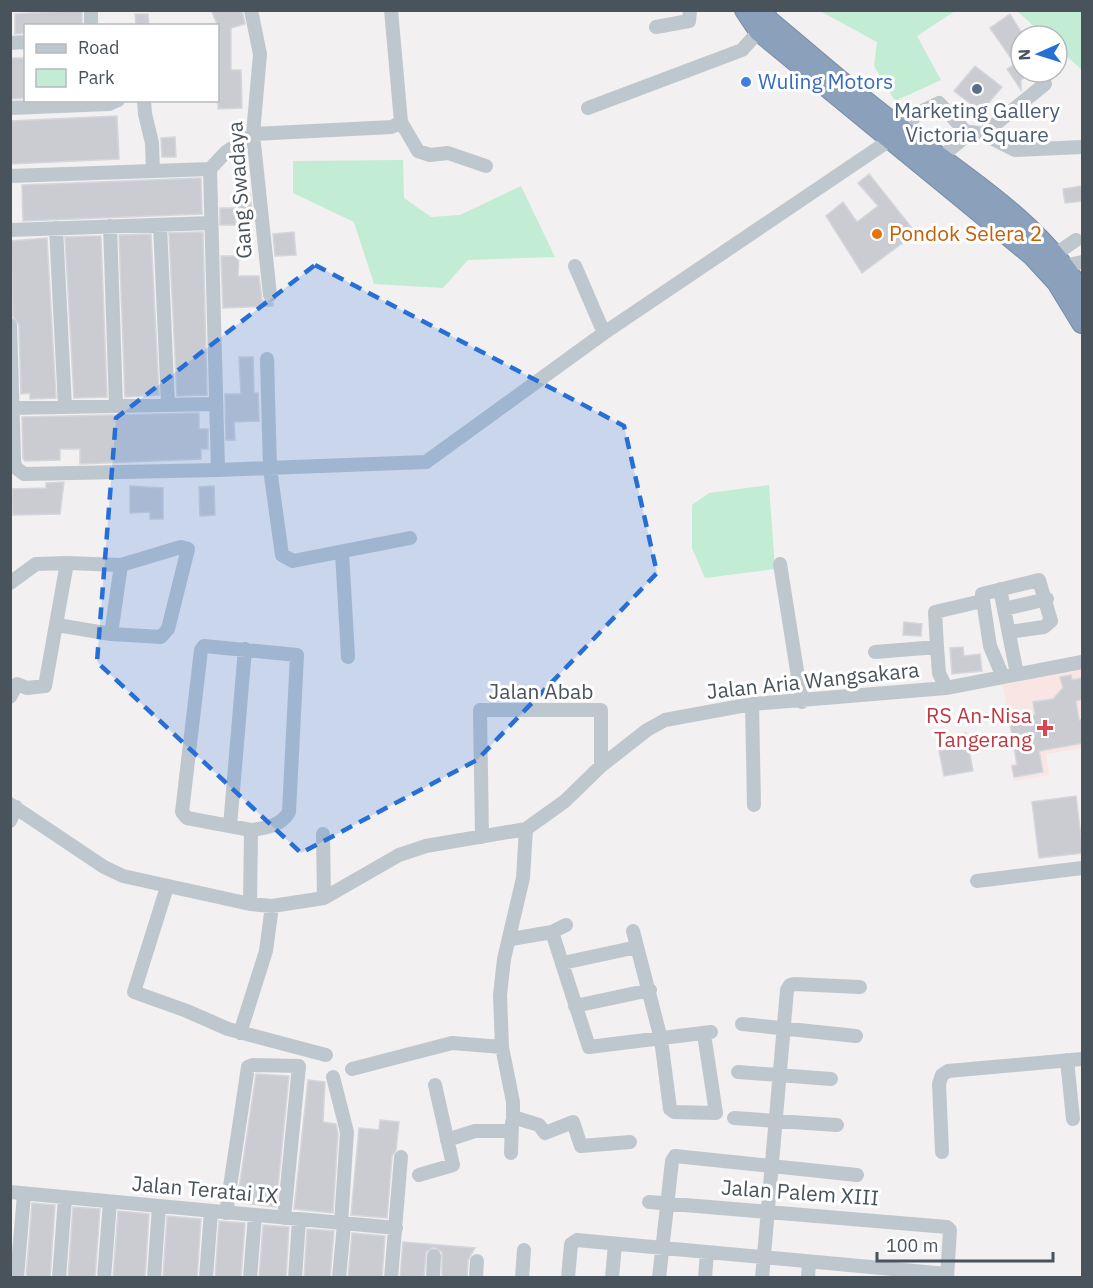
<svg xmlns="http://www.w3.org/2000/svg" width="1093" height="1288" font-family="'IBM Plex Sans',sans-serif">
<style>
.medical{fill:#f9e5e3}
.green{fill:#c2ecd3}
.building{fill:#caccd2;stroke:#d4d6db;stroke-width:1.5}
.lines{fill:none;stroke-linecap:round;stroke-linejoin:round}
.highway-casing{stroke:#778ca7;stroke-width:22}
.minor{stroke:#bfc7ce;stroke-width:14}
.highway{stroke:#8ba1bb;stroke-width:20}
.marked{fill:#276fd6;fill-opacity:0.2;stroke:#276fd6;stroke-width:4.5;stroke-dasharray:12 8;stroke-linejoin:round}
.shop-dot{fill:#3f7fe0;stroke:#fff;stroke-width:2}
.service-dot{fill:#5c6f8a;stroke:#fff;stroke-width:2}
.food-dot{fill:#e8710a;stroke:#fff;stroke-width:2}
.health-dot{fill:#e0444e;stroke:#fff;stroke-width:2}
.labels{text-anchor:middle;stroke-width:6;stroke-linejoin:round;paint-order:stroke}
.shop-label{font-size:21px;fill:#366cbe;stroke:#fff;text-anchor:start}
.service-label{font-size:21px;fill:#4e5e75;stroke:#fff}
.street-label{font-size:21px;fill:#49535c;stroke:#fff}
.food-label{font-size:21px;fill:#c56008;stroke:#fff;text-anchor:start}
.health-label{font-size:21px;fill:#be3a42;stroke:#fff;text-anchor:end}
</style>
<rect width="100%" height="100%" fill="#f2f0f0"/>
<path class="medical" d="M1082,667V717L1079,718L1082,748L1046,754L1049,775L1014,781L1010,764L1016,762L1002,681Z"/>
<path class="green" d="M820,11H955L917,36L941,80L895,101L874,66L877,42Z
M1017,11H1082V70L1057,47V36H1045Z
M403,160L404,198L431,217L460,215L521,186L555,257L468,260L443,288L374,284L354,222L293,193V161Z
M769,485L775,569L705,578L692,548V505L709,493Z"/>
<path class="building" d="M82,10V26H26V33L15,34V14Z
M211,10H242L245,24L231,28V70H241L242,108L218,109V26Z
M135,14H148L149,26H136Z
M1010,14L1021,32V72H1033L1021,80V90L1007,69L1015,64L990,28Z
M10,58H25L26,98L10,99Z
M975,66L1002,87L981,112L954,91Z
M117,116L119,159L10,164V121Z
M175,137L176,157H162L161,138Z
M869,174L916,233L862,273L826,216L843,202L857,222L878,206L858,183Z
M201,178L202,214L23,221L22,185Z
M1081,186L1083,201L1065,203L1063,189Z
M250,194L252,212L239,213L238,195Z
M220,208H235L236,225H220Z
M203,232L207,395L177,396L169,233Z
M294,232L296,255L275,256L273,234Z
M151,234L159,395L125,397L119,235Z
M101,236L107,397L74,398L65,237Z
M47,238L56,398L30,399V393L21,394L19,325L13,317L11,241Z
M221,256H239L238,276H259L262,300L273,303V306L223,308Z
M239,357H253L254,393H258L259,421L234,422L235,440H226L225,394H241Z
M199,413V429H208V449H201V459L80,464V449H60V460L25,461L23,458L22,417Z
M64,482L60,514L13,515L12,489L46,488V483Z
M130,486L163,488V519H150V512L130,513Z
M214,486L215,515L200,516L199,487Z
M904,622L922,624L921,636L903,635Z
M963,647L964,656L980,654L982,671L952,674L950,648Z
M1071,675L1072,680L1083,678V699L1076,701L1079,720L1083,719V743L1039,751L1043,772L1014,777L1012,766L1017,765L1009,718L1035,714L1033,702L1053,699L1063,688L1060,677Z
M966,733L973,771L944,776L939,751L950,749L947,737Z
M1076,796L1083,853L1039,858L1032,802Z
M256,1074L289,1076L276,1207L237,1202Z
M308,1080L325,1082L323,1122L336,1124L338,1133L333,1213L294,1209Z
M380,1120L399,1122L396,1150L392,1156L387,1218L351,1215L359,1128L379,1130Z
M32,1203L55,1205L50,1278H26Z
M73,1207L100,1209L95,1278H68Z
M118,1211L149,1214L145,1278H113Z
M167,1216L201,1219L197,1278H163Z
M219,1221L245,1223L241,1278H215Z
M263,1225L289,1227L286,1278H259Z
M307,1229L334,1231L330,1278H304Z
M352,1233L385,1236L382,1278H348Z
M403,1242L475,1248L468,1260L467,1278H442V1252L434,1247L426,1252L424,1278H400Z"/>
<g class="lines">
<g class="highway-casing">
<path id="highway" d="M745,10L759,31L1032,255L1057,282L1082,323
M762,10L769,21C809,54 848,89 889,120C956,172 1039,220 1082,294"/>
</g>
<path class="minor" d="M91,10V26
M251,10L260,54L253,134L270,295
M656,27L689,21L690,10
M10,43L26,42
M144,100L145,114L152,143L153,171
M10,108L109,104L118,100
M588,108L742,50L759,31
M401,122L418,151L430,155L448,153L486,166
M983,134L1045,84
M940,158L971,132L983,134L1015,150L1082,147
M210,169L226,152L253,134L392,127L401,122L391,10
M10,176L210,169L218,470
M160,225L168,405
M110,226L116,406
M56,228L65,407
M10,230L211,223
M1054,255L1076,240
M575,266L604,333
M1064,266L1082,262
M10,325L14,459L15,467L24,474L218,470L426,462L604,333L890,140L920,112L939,103L968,134
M267,359L270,469L282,555L293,561L410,538
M10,408L216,404
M342,552L348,657
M780,564L802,702
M10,583L36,564L67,563
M1000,589L1017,674
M1004,609L1047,599
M111,634L121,565
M937,647L935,612L982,601
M875,652L937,647L939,673L946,688
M1003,677L990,646L982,594L1039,580L1051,621L1044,627L1009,632
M10,697L17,684L27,688L45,686L67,563L121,565L181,547L188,549L168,629L161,637L111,634L57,625
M752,704L754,805
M10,804L104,867L123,876L250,904L272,906L324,898L399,855L426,846L526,829L565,801L601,766L647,730L665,720L752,704L946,688L1082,662
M10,821L16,807
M230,826L245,649
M526,829L523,878L504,959L500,995L502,1047L513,1102V1117L539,1125L545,1133L573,1122L581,1146L630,1142
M323,834L324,898
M482,837L480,710H601V766
M977,881L1082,868
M167,887L134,992L187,1011L228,1029L326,1055
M250,904L251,830L187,818L182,812L201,650L204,646L297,655L289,812C281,826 266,828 251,830
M633,931L661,1039L670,1109L674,1112L716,1113L704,1034
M552,932L589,1047L711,1032
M511,939L552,932L566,925
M563,963L637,947
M575,1006L650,990
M742,1024L856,1036
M240,1033L266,951L272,906
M1067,1060L1073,1119
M352,1069L452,1043L502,1047
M738,1072L831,1079
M333,1077L347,1132L341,1223
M734,1118L837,1125
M447,1140L475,1131H511
M942,1152L939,1084L942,1075L948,1071L1082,1059
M511,1153L512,1122
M419,1175L453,1165L435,1085
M10,1192L396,1228
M649,1202L947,1227L950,1230L947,1278
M226,1213L248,1067L253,1065L299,1066L284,1218
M17,1278L24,1194
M59,1278L65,1198
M104,1278L110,1202
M154,1278L159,1206
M206,1278L211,1211
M250,1278L255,1215
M295,1278L299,1220
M339,1278L344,1224
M391,1278L401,1157
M433,1278L434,1256
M476,1278L477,1261
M522,1278L524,1250
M568,1278L571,1244L577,1240L947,1274
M612,1278L615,1244
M659,1278L672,1161L675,1156L857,1175
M705,1278L707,1252
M762,1278L787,990L790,985L794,984L860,987
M808,1278L809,1262"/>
<use href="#highway" class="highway"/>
</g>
<path class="marked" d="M315,265L624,426L657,573L477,760L301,853L97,662L116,418Z"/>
<circle class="shop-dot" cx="746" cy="82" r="6"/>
<circle class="service-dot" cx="977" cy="89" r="6"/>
<circle class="food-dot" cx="877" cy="234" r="6"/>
<path class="health-dot" d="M1042 719h6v6h6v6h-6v6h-6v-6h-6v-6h6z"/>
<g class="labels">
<g class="shop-label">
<text x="758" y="89">Wuling Motors</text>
</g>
<g class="service-label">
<text x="977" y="118">Marketing Gallery<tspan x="977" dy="24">Victoria Square</tspan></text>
</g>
<g class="street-label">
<text transform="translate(240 190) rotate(-94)" y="7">Gang Swadaya</text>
<text transform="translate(813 681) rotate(-6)" y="7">Jalan Aria Wangsakara</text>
<text x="541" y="699">Jalan Abab</text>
<text transform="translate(205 1190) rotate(5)" y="7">Jalan Teratai IX</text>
<text transform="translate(800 1193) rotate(4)" y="7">Jalan Palem XIII</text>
</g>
<g class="food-label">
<text x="889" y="241">Pondok Selera 2</text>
</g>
<g class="health-label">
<text x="1032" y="723">RS An-Nisa<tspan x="1032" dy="24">Tangerang</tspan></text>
</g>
</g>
<rect width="1093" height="1288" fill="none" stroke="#49535c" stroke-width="24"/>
<rect x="24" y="24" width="195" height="78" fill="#ffffff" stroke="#b6babe" stroke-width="1.5"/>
<rect x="36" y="44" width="30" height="9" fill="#bfc7ce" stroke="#b6babe" stroke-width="1.5"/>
<text x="78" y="54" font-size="18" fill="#49535c">Road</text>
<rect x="36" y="69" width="30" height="18" fill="#c2ecd3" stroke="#b6babe" stroke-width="1.5"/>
<text x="78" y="84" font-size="18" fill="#49535c">Park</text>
<g transform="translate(1039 54) rotate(267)"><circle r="28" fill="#ffffff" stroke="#b6babe" stroke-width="1.5"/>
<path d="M0-4.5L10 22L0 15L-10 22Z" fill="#276fd6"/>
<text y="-9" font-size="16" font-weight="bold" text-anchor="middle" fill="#49535c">N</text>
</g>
<path d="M877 1252v9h176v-9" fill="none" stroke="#49535c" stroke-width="3"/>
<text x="886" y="1252" font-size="18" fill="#49535c" stroke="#ffffff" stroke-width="4.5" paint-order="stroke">100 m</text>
</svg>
